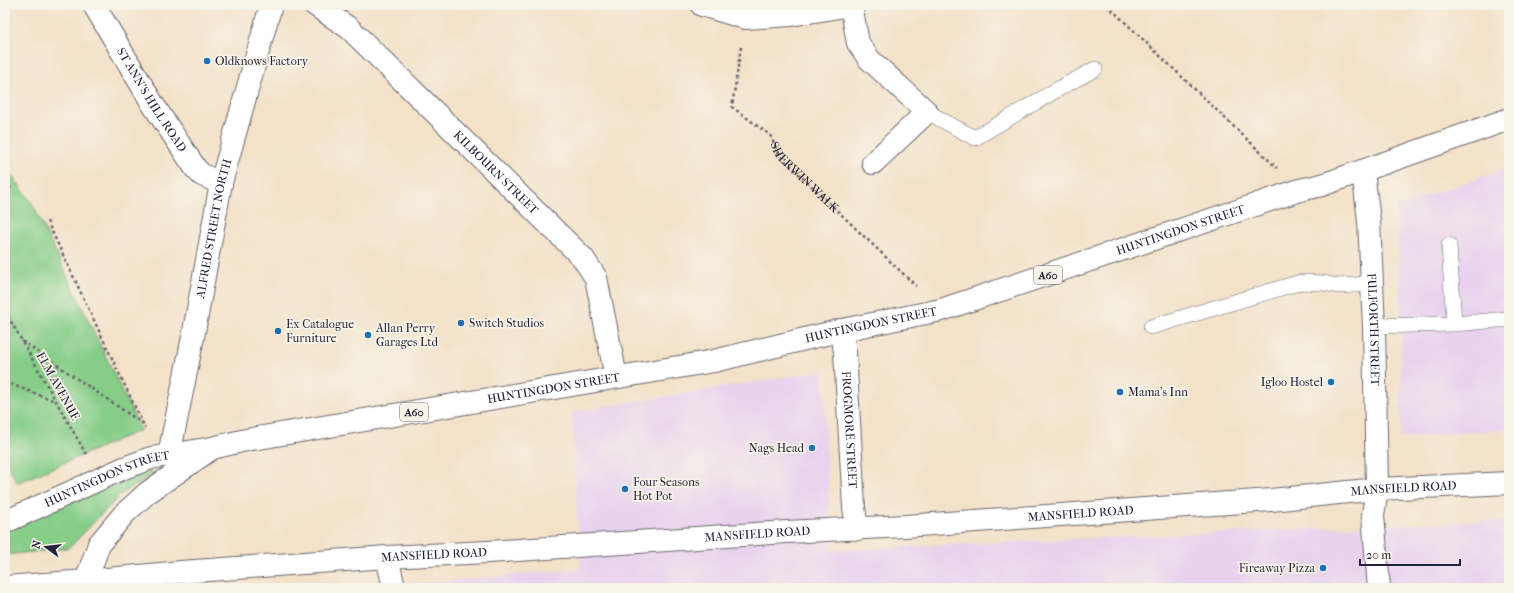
<svg xmlns="http://www.w3.org/2000/svg" width="1514" height="593" font-family="'IM FELL French Canon',serif">
<style>
.built{fill:#e8d2ee}
.green{fill:#86cd88;stroke:#547862}
.lines{fill:none;stroke-linecap:round;stroke-linejoin:round}
.service-casing{stroke:#6b656c;stroke-width:16}
.minor-casing{stroke:#6b656c;stroke-width:24}
.primary-casing{stroke:#6b656c;stroke-width:24}
.trunk-casing{stroke:#6b656c;stroke-width:24}
.path{stroke:#6b656c;stroke-width:2.5;stroke-dasharray:3 3;stroke-linecap:butt}
.service{stroke:#fff;stroke-width:15}
.minor{stroke:#fff;stroke-width:22}
.primary{stroke:#fff;stroke-width:22}
.trunk{stroke:#fff;stroke-width:22}
.poi-dot{fill:#1f6fb2;stroke:#f7f3e8;stroke-width:1.5}
.labels{text-anchor:middle;stroke-width:3.5;stroke-linejoin:round;paint-order:stroke}
.shield{fill:#f7f3e8;stroke:#62616f;stroke-width:1}
.shield-label{font-size:11px;font-weight:bold;fill:#22223b}
.poi-label{font-size:12px;fill:#22223b;stroke:#f7f3e8;text-anchor:start}
.street-label{font-size:12px;fill:#22223b;stroke:#f7f3e8}
</style>
<rect width="100%" height="100%" fill="#f7f3e8"/>
<filter id="ink" filterUnits="userSpaceOnUse"><feTurbulence type="fractalNoise" baseFrequency=".025" numOctaves="2"/><feDisplacementMap in="SourceGraphic" scale="8" xChannelSelector="R" yChannelSelector="G"/><feConvolveMatrix kernelMatrix="1 2 1 2 8 2 1 2 1" color-interpolation-filters="sRGB"/></filter>
<filter id="wash" filterUnits="userSpaceOnUse"><feTurbulence type="fractalNoise" baseFrequency=".012" numOctaves="4" result="noise"/><feDisplacementMap in="SourceGraphic" scale="16" xChannelSelector="R" yChannelSelector="G"/><feGaussianBlur stdDeviation="0.9" result="paint"/><feColorMatrix in="noise" values="0 0 0 0 0 0 0 0 0 0 0 0 0 0 0 0 0 1.4 0 .05"/><feComposite in="paint" operator="in"/></filter>
<g filter="url(#wash)">
<rect width="100%" height="100%" fill="#f3e1c8"/>
<path class="built" d="M1509,168V429L1401,438V306L1396,206Z
M823,371L831,550L1509,520V588H376L580,569L572,412Z"/>
<path class="green" d="M5,166L32,203L141,430L17,483L5,459Z
M151,471L153,475L122,493L69,548L5,555V532L106,486Z"/>
</g>
<g filter="url(#ink)">
<g class="lines">
<g class="service-casing">
<path id="service" d="M927,112L975,138L1060,88L1095,69
M1449,245L1454,324
M1374,326L1454,324L1509,319
M1151,327L1301,282L1323,283L1338,286L1371,284"/>
</g>
<g class="minor-casing">
<g id="minor">
<path id="s2" d="M94,5L154,106L196,169L202,175L221,183"/>
<path id="s3" d="M315,5L349,28L583,258L596,278L616,377"/>
<path d="M702,5L745,18L791,15L851,5"/>
<path d="M851,5L858,43L869,59L927,112L873,163"/>
<path id="s4" d="M1363,171L1369,221L1374,326L1377,489L1373,515L1379,588"/>
<path id="s5" d="M842,330L845,353L854,507L857,529"/>
<path id="s6" d="M169,455L193,337L221,183L271,5"/>
<path d="M387,557L394,588"/>
</g>
</g>
<g class="primary-casing">
<g id="primary">
<path id="s7" d="M86,581L181,572L387,557L488,552L786,532L905,526L1271,500L1377,489L1509,483"/>
</g>
</g>
<g class="trunk-casing">
<g id="trunk">
<path id="s8" d="M5,522L124,468L151,458L212,448L246,440L714,361L842,330L941,310L1300,190L1322,185L1509,119"/>
<path d="M5,587L86,581L99,544L124,514L147,493L208,451"/>
</g>
</g>
<g class="path">
<path d="M1107,5L1277,168"/>
<path id="s1" d="M741,47L732,107L770,135L780,156L916,286"/>
<path d="M5,176L11,185L5,202"/>
<path d="M47,221L145,428"/>
<path d="M5,311L86,454"/>
<path d="M22,341L142,423"/>
<path d="M5,382L55,401"/>
</g>
<use href="#service" class="service"/>
<use href="#minor" class="minor"/>
<use href="#primary" class="primary"/>
<use href="#trunk" class="trunk"/>
</g>
</g>
<g class="poi-dot">
<circle cx="207" cy="61" r="4"/>
<circle cx="461" cy="323" r="4"/>
<circle cx="278" cy="331" r="4"/>
<circle cx="368" cy="335" r="4"/>
<circle cx="1331" cy="382" r="4"/>
<circle cx="1120" cy="392" r="4"/>
<circle cx="812" cy="448" r="4"/>
<circle cx="625" cy="489" r="4"/>
<circle cx="1323" cy="568" r="4"/>
</g>
<g class="labels">
<g class="shield">
<rect x="1034" y="266" width="28" height="18" rx="3"/>
<rect x="400" y="403" width="28" height="18" rx="3"/>
</g>
<g class="shield-label">
<text x="1048" y="279">A60</text>
<text x="414" y="416">A60</text>
</g>
<g class="poi-label">
<text x="215" y="65">Oldknows Factory</text>
<text x="469" y="327">Switch Studios</text>
<text x="286" y="328">Ex Catalogue<tspan x="286" dy="14">Furniture</tspan></text>
<text x="376" y="332">Allan Perry<tspan x="376" dy="14">Garages Ltd</tspan></text>
<text x="1323" y="386" text-anchor="end">Igloo Hostel</text>
<text x="1128" y="396">Mama's Inn</text>
<text x="804" y="452" text-anchor="end">Nags Head</text>
<text x="633" y="486">Four Seasons<tspan x="633" dy="14">Hot Pot</tspan></text>
<text x="1315" y="572" text-anchor="end">Fireaway Pizza</text>
</g>
<g class="street-label">
<text dy="4" stroke="none"><textPath href="#s2" startOffset="111">ST ANN'S HILL ROAD</textPath></text>
<text dy="4" stroke="none"><textPath href="#s3" startOffset="247">KILBOURN STREET</textPath></text>
<text dy="4" stroke="none"><textPath href="#s1" startOffset="163">SHERWIN WALK</textPath></text>
<text dy="4" stroke="none"><textPath href="#s6" startOffset="231">ALFRED STREET NORTH</textPath></text>
<text dy="4" stroke="none"><textPath href="#s8" startOffset="1216">HUNTINGDON STREET</textPath></text>
<text dy="4" stroke="none"><textPath href="#s8" startOffset="892">HUNTINGDON STREET</textPath></text>
<text dy="4" stroke="none"><textPath href="#s4" startOffset="159">FULFORTH STREET</textPath></text>
<text transform="translate(58 386) rotate(61)" y="4">ELM AVENUE</text>
<text dy="4" stroke="none"><textPath href="#s8" startOffset="568">HUNTINGDON STREET</textPath></text>
<text dy="4" stroke="none"><textPath href="#s5" startOffset="100">FROGMORE STREET</textPath></text>
<text dy="4" stroke="none"><textPath href="#s8" startOffset="111">HUNTINGDON STREET</textPath></text>
<text dy="4" stroke="none"><textPath href="#s7" startOffset="1321">MANSFIELD ROAD</textPath></text>
<text dy="4" stroke="none"><textPath href="#s7" startOffset="997">MANSFIELD ROAD</textPath></text>
<text dy="4" stroke="none"><textPath href="#s7" startOffset="673">MANSFIELD ROAD</textPath></text>
<text dy="4" stroke="none"><textPath href="#s7" startOffset="349">MANSFIELD ROAD</textPath></text>
</g>
</g>
<rect width="1514" height="593" fill="none" stroke="#f7f3e8" stroke-width="20"/>
<g transform="translate(46 547) rotate(285)" stroke="#f7f3e8" stroke-width="3" paint-order="stroke">
<path d="M0-3L7 15L0 10L-7 15Z" fill="#22223b"/>
<text y="-6" font-size="11" font-weight="bold" text-anchor="middle" fill="#22223b">N</text>
</g>
<path d="M1360 559v6h100v-6" fill="none" stroke="#22223b" stroke-width="2"/>
<text x="1366" y="559" font-size="12" fill="#22223b" stroke="#f7f3e8" stroke-width="3" paint-order="stroke">20 m</text>
</svg>
